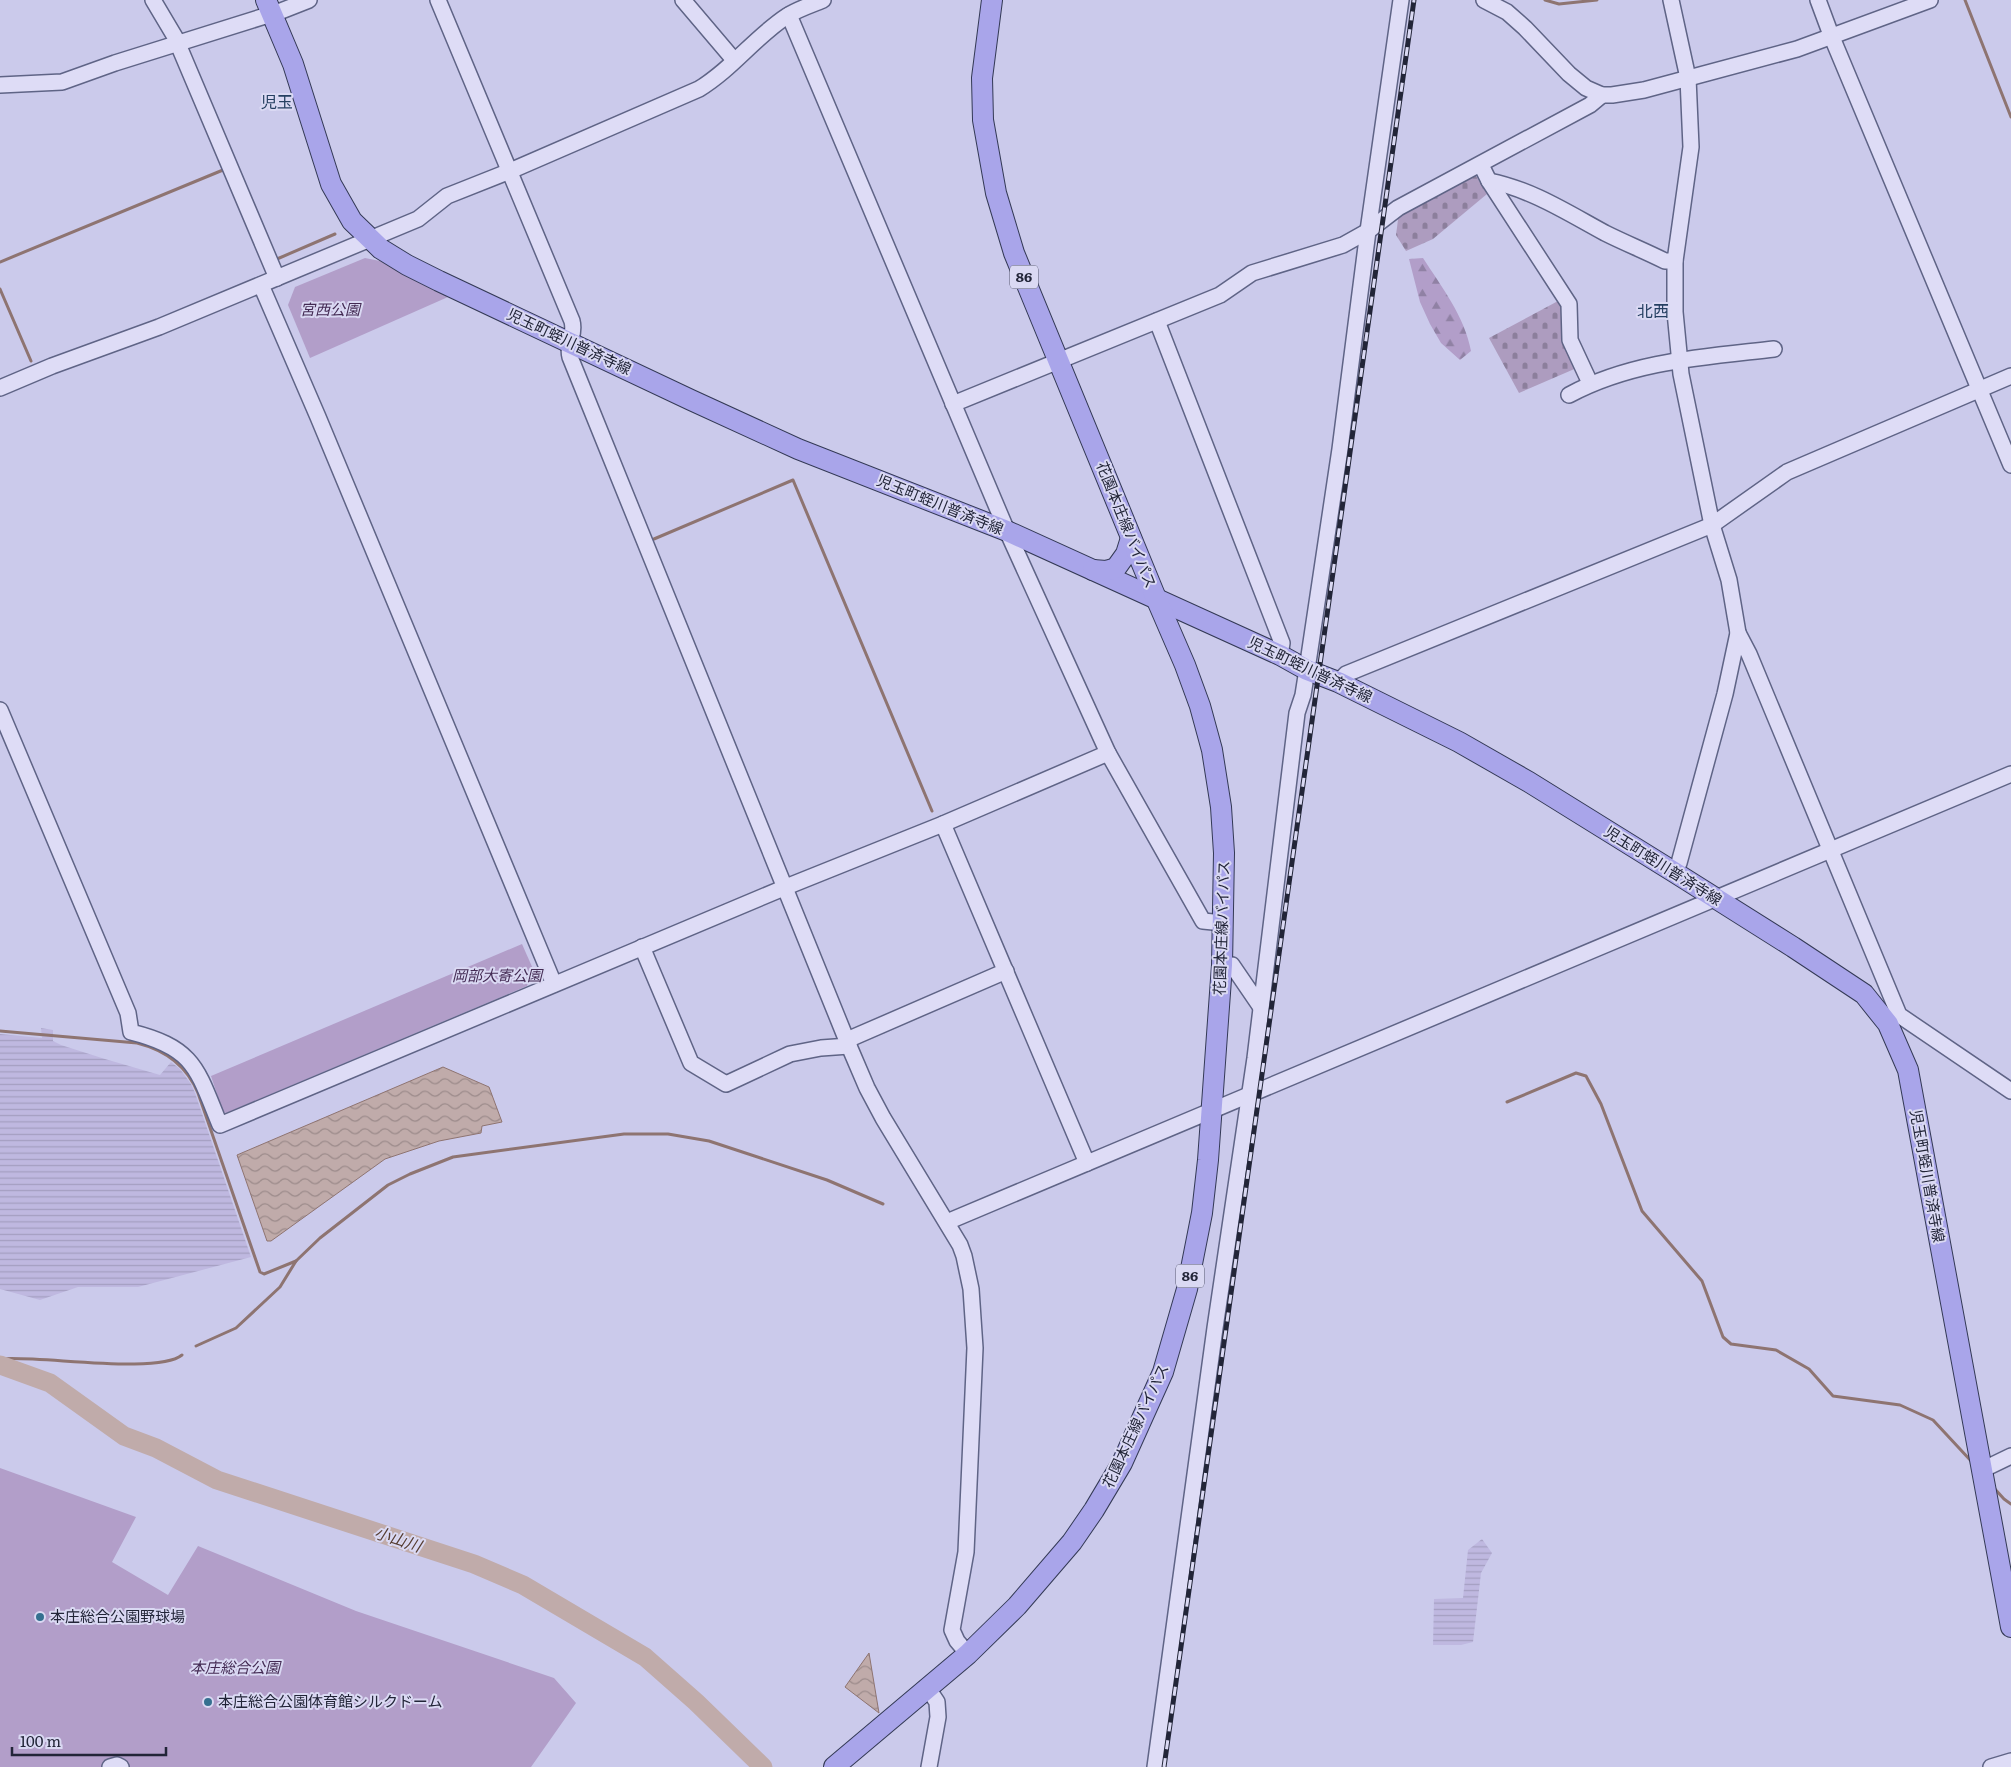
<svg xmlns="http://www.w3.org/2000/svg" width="2011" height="1767" viewBox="0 0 2011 1767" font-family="Literata,'Noto Sans JP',serif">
  <defs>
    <pattern id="farmland-rules" width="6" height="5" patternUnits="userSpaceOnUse" patternTransform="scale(1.25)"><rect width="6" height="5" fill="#bfb8e0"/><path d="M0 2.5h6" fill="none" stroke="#a49ec1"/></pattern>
    <pattern id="forest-firs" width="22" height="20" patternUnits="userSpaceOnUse" patternTransform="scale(1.25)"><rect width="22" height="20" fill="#b29ec9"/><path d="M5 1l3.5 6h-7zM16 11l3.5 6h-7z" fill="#9081a4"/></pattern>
    <pattern id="cemetery-stones" width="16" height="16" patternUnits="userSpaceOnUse" patternTransform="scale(1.25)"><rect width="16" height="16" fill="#ad9cbf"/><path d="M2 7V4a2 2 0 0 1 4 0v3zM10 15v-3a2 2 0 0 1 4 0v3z" fill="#8c7f9c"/></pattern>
    <pattern id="water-waves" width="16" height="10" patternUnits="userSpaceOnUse" patternTransform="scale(1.25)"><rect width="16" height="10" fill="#c0abaa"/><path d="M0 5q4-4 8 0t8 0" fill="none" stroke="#9c8b8b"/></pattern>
  </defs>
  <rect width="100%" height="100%" fill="#cbcaeb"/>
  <!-- farmland -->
  <g fill="url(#farmland-rules)">
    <path d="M41,1028L53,1030V1041L61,1045L105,1059L160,1075L171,1062L180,1069L191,1084L195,1093L251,1257L138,1287H78L40,1300L0,1289V1034L42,1038Z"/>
    <path d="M1482,1539L1492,1553L1481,1573L1473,1642L1461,1645H1433L1434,1599L1463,1598L1468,1550Z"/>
  </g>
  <!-- forest -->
  <path fill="url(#forest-firs)" d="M1423,258C1441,286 1465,317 1471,351L1460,360L1441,343L1430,324L1420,302L1409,259Z"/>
  <!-- cemetery -->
  <g fill="url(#cemetery-stones)">
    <path d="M1473,171L1487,194L1433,239L1406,251L1396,235L1399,212Z"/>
    <path d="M1558,301L1563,311L1579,367L1519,393L1489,338Z"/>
  </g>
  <!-- park -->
  <g fill="#b29ec9">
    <path d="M365,258L380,261L448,297L310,358L288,305L295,287Z"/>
    <path d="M522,944L533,969L527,986L226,1113L223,1112L211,1076Z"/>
    <path d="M0,1468L136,1517L112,1562L168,1595L198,1546L356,1611L554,1678L576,1703L531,1767H0Z"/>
  </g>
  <!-- water -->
  <g fill="url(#water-waves)" stroke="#8e7471">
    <path d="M443,1067L489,1087L502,1122L482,1126L481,1133L439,1141L385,1159L271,1241H267L237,1155Z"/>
    <path d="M869,1653L879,1713L845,1687Z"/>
  </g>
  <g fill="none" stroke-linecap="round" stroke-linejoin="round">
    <!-- stream -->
    <g stroke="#8e7471" stroke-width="3">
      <path d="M1545,0L1559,4L1597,0"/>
      <path d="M1965,0L2011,117"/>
      <path d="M277,259L335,234"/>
      <path d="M0,262L223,170L225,173"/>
      <path d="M0,289L31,361"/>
      <path d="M654,539L793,480L932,811"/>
      <path d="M0,1031L137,1043C165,1050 187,1066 198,1093L260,1272L264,1274L296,1261"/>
      <path d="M1507,1102L1576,1073L1586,1076L1601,1104L1642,1211L1702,1281L1723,1337L1731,1344L1776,1350L1809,1369L1833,1396L1900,1405L1933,1420L1972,1462"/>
      <path d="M196,1346L236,1328L280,1287L296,1261L320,1238L388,1185L410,1174L453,1157L624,1134H668L709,1141L827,1180L883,1204"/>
      <path d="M0,1359C38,1355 157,1375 182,1355"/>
      <path d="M1994,1488L2004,1499L2011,1504"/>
    </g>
    <!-- river -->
    <path stroke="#c0abaa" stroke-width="19" d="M0,1365L50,1383L124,1436L156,1448L217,1480L474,1564L523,1585L645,1657L696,1702L763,1767"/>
    <!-- minor casing -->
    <g stroke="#5f6486" stroke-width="18">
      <g id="minor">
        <path d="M153,0L175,37L277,278"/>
        <path d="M438,0L572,321C576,336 566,342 570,357L849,1046L867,1088L883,1118L960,1245L964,1256L971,1289L975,1348L966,1552L952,1630L957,1641L968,1654"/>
        <path d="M683,0L734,60"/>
        <path d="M1484,0L1507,12L1525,28L1569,74L1586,88L1602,95H1612L1644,90L1797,49L1930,0"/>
        <path d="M1671,0L1688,78L1691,147L1675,261V312L1681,374L1712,525L1729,580L1738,633L1725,694L1679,863L1674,872"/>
        <path d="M1818,0L1831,35L2011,465"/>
        <path d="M789,15L1007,531L1108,753L1203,921L1223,923"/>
        <path d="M0,85L62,82L115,63L281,11L309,0"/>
        <path d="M1481,165L1489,181L1569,304L1570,340L1590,383"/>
        <path d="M1489,181C1531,189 1568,213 1605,233C1625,243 1645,251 1665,261H1675"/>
        <path d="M261,285L318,417L554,984"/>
        <path d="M1157,321L1282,643L1280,655"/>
        <path d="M0,388L52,366L159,327L418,219L447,196L510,171L699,89C732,69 755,37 787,16C798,9 811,5 823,0"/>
        <path d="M1569,395C1632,361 1704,357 1774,349"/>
        <path d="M953,404L1220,295L1252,273L1343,245L1368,231L1398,208L1590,105L1602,95"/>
        <path d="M1738,633L1749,654L1899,1015L2011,1091"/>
        <path d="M1338,682L1346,674L1712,525L1787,472L2011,376"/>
        <path d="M0,710L128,1013L131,1032C195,1048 197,1069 220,1125L786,887L943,824L1108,753"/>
        <path d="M943,824L1087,1163"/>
        <path d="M642,947L691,1063L726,1084L790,1054L821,1048L849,1046"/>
        <path d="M1222,965H1232L1260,1006"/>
        <path d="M847,1040L1006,971"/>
        <path d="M947,1222L2011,774"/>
        <path d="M1982,1470L2011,1456"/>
        <path d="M927,1687L937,1702L938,1717L929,1767"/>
        <path d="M110,1767L117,1765L121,1767"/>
        <path d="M1155,1767L1215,1328L1255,1058L1297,713L1303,695L1306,676L1340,449L1368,231L1401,0"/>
        <path d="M1991,1767L2011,1761"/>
      </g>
    </g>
    <!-- major casing -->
    <g stroke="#333955" stroke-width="22">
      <g id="major">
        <path d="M266,0L293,64L331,184L352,221L381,249L407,265L439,281L691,400L798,449L1007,531L1280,655L1307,670L1338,682L1459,742L1529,782L1674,872L1793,947L1864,994L1888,1024L1908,1070L2011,1627"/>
        <path d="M1093,570L1106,571L1116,568L1126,554L1131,538"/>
        <path d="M834,1767L968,1654L1017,1606L1072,1542L1094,1510L1122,1463L1163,1372L1187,1289L1202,1213L1208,1160L1222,965L1224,853L1221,807L1212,750L1200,706L1185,665L1156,598L1014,253L996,193L983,120L982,78L992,0"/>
      </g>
    </g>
    <!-- minor -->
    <use href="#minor" stroke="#dedcf6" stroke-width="15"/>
    <!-- major -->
    <use href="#major" stroke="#a9a5ea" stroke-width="20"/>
    <!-- rail casing -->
    <g stroke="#222538" stroke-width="5">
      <path id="rail" d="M1164,1767L1414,0"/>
    </g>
    <!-- rail -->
    <use href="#rail" stroke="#dad9f3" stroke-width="3" stroke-dasharray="9" stroke-linecap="butt"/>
  </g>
  <!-- markers -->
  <g fill="#357090" stroke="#dad9f3" stroke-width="2">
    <circle cx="40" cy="1617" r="5"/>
    <circle cx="208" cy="1702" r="5"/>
  </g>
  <g text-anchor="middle" stroke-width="4" stroke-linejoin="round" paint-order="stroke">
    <!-- shield labels -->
    <g fill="#dad9f3" stroke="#595b70" stroke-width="1">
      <rect x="1010" y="265.5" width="28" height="23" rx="4"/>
      <rect x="1176" y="1264.5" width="28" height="23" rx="4"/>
    </g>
    <g font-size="14" font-weight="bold" fill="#222538">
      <text x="1024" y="282">86</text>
      <text x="1190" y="1281">86</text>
    </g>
    <!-- park labels -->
    <g font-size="15" font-style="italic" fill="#432a53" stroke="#dad9f3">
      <text x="330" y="315">宮西公園</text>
      <text x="497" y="981">岡部大寄公園</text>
      <text x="235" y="1673">本庄総合公園</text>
    </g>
    <!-- street labels -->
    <g font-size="15" fill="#222538" stroke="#dad9f3">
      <text transform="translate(569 342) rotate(25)" y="5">児玉町蛭川普済寺線</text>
      <text transform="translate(940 505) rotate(22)" y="5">児玉町蛭川普済寺線</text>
      <text transform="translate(1126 525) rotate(68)" y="5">花園本庄線バイパス</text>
      <text transform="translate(1310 670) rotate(25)" y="5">児玉町蛭川普済寺線</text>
      <text transform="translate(1663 866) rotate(32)" y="5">児玉町蛭川普済寺線</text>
      <text transform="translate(1222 928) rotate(-88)" y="5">花園本庄線バイパス</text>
      <text transform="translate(1927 1176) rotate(80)" y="5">児玉町蛭川普済寺線</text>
      <text transform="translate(1136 1426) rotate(-65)" y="5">花園本庄線バイパス</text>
    </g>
    <!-- poi labels -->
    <g font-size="15" fill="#222538" stroke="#dad9f3" text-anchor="start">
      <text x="50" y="1622">本庄総合公園野球場</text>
      <text x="218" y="1707">本庄総合公園体育館シルクドーム</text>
    </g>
    <!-- neighbourhood labels -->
    <g font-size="16" fill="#253f61" stroke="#dad9f3">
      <text x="277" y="108">児玉</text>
      <text x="1653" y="317">北西</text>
    </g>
    <!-- water labels -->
    <g font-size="16" font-style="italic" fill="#563d32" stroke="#dad9f3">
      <text transform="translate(398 1539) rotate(18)" y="6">小山川</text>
    </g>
  </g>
  <!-- scale -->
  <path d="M12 1747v8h154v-8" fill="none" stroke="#222538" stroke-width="2.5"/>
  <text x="20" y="1747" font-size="15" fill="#222538" stroke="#dad9f3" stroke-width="4" paint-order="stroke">100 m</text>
</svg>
